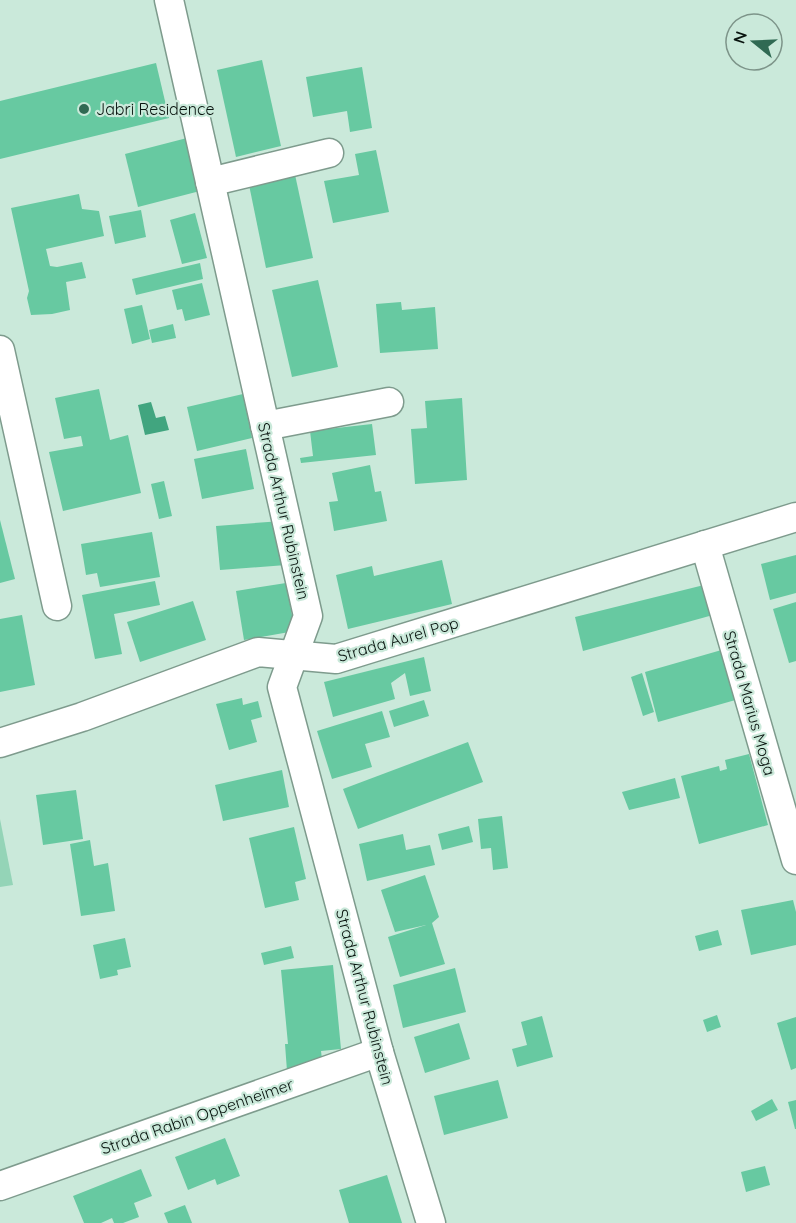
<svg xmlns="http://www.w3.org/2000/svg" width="796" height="1223" viewBox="0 0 796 1223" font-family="Quicksand,sans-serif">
  <rect width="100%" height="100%" fill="#cae9da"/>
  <!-- green -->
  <path fill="#94d4b7" d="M0,819L13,885L0,887Z"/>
  <!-- water -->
  <path fill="#41a57f" d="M151,402L156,418L165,416L169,430L145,435L138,405Z"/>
  <!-- building -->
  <g fill="#67c9a1">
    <path d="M262,60L281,146L236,157L217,70Z"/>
    <path d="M156,63L169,118L0,159V101Z"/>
    <path d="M362,67L372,128L350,132L347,111L313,117L306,77Z"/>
    <path d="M187,138L200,191L138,207L125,154Z"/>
    <path d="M376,150L389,212L333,223L324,181L359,175L355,154Z"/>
    <path d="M294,170L313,258L266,268L248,180Z"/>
    <path d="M79,194L82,209L99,211L104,236L46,249L50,266L57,267L82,262L86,278L66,282L70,310L52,314L31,315L27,298L29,291L11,208Z"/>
    <path d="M141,210L146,237L115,244L109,216Z"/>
    <path d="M195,213L207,258L182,264L170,220Z"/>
    <path d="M200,263L203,279L136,295L132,279Z"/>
    <path d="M318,280L338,367L292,377L272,290Z"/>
    <path d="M202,283L210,315L185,321L182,309L177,310L172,290Z"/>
    <path d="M401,302L402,310L435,307L438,349L380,353L376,304Z"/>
    <path d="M142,305L150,339L132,344L124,309Z"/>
    <path d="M173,324L176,338L152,343L149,330Z"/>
    <path d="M99,389L110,440L128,435L141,493L63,511L49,452L83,446L81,436L64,439L55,398Z"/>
    <path d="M243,394L252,438L197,451L187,407Z"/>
    <path d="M462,398L467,480L415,484L411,429L427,428L425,401Z"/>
    <path d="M372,424L376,455L301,463L300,458L313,456L310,431Z"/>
    <path d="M246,449L254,489L202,499L194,459Z"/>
    <path d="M370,465L375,492L381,491L387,521L334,531L329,502L338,501L332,473Z"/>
    <path d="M164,481L172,516L159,519L151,484Z"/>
    <path d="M0,520L15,579L0,583Z"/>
    <path d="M282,521L286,565L220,570L216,526Z"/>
    <path d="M152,532L160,577L100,587L97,573L86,575L81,544Z"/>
    <path d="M796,555V593L770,600L761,564Z"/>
    <path d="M442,560L452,604L348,629L336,575L372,566L374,576Z"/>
    <path d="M155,581L160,605L114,614L122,654L95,659L82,595Z"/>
    <path d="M286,583L295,631L244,640L236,591Z"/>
    <path d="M704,585L713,615L583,651L575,617Z"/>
    <path d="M193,601L206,640L140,662L127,622Z"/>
    <path d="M796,602V661L789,663L773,609Z"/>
    <path d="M22,615L35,685L0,692V619Z"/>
    <path d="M732,647L746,697L658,722L645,672Z"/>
    <path d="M424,657L431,691L410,696L405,673L391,683L395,699L333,717L324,682Z"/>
    <path d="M642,673L654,712L643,716L631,677Z"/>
    <path d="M242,698L243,705L258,701L262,717L251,720L257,742L229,750L216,704Z"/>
    <path d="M424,700L429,716L394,727L389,711Z"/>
    <path d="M382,711L390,737L365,744L372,767L332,779L317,731Z"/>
    <path d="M468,742L483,782L358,829L343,789Z"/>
    <path d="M749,754L768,825L699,844L681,776L719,766L720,771L727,769L725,760Z"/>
    <path d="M282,770L289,807L223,821L215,785Z"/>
    <path d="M675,778L680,798L629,810L622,792Z"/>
    <path d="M76,790L83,839L43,845L36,795Z"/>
    <path d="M502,816L508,868L493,870L491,848L481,849L478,819Z"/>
    <path d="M469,826L473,842L442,850L438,834Z"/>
    <path d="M294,827L306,879L295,882L299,900L265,908L249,838Z"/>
    <path d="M403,834L406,850L430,845L435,865L367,881L359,844Z"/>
    <path d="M90,840L94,866L108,863L115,911L81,916L70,844Z"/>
    <path d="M425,875L439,917L432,923L445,964L400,977L388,937L426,925L395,932L381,890Z"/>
    <path d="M793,900L796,912V945L751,955L741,910Z"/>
    <path d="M718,930L722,945L699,951L695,936Z"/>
    <path d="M125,938L131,967L117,970L118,975L100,979L93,945Z"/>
    <path d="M291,946L294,958L264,965L261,953Z"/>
    <path d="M333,965L341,1049L321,1051L323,1067L287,1071L285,1044H288L281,970Z"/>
    <path d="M455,968L466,1012L403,1028L393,985Z"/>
    <path d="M717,1015L721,1027L707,1032L703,1020Z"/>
    <path d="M542,1016L553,1057L517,1067L512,1049L527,1045L521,1022Z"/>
    <path d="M796,1017V1068L791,1070L777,1023Z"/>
    <path d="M459,1023L470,1059L425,1073L414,1037Z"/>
    <path d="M498,1080L508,1118L444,1135L434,1096Z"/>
    <path d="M772,1099L778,1110L756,1121L751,1111Z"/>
    <path d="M796,1100V1129H795L788,1102Z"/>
    <path d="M225,1138L240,1176L217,1185L215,1179L188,1190L175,1157Z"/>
    <path d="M765,1166L770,1185L746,1192L741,1172Z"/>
    <path d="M141,1169L152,1196L134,1203L139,1217L123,1223H114L112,1218L101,1223H84L73,1196Z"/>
    <path d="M387,1175L402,1223H349L339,1190Z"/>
    <path d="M185,1205L192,1223H168L164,1213Z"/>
  </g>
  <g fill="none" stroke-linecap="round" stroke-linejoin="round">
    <!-- minor casing -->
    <g stroke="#7e9b8d" stroke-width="31">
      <g id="minor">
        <path d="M169,0L308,616L282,687L379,1052L431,1223"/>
        <path d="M210,182L329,153"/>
        <path d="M0,350L57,606"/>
        <path d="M265,426L389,402"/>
        <path d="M705,545L796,860"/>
        <path d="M0,743L82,717L258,652L336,659L796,517"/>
        <path d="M0,1186L379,1052"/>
      </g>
    </g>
    <!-- minor -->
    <use href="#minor" stroke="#fff" stroke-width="28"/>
  </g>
  <!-- markers -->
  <circle fill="#306a53" stroke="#cae9da" stroke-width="2" cx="84" cy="109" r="6"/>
  <g text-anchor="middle" stroke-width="4.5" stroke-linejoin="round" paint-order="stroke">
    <!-- poi labels -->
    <g font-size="16" fill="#09140f" stroke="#cae9da" text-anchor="start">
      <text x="96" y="115">Jabri Residence</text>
    </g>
    <!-- street labels -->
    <g font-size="16" fill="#09140f" stroke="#cae9da">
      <text transform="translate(284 511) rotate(77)" y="6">Strada Arthur Rubinstein</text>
      <text transform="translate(398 639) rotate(-16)" y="6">Strada Aurel Pop</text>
      <text transform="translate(750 703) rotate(74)" y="6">Strada Marius Moga</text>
      <text transform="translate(365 997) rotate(75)" y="6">Strada Arthur Rubinstein</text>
      <text transform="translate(197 1116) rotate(-19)" y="6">Strada Rabin Oppenheimer</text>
    </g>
  </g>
  <!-- north arrow -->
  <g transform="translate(754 42) rotate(288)"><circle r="28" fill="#cae9da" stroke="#7d9489" stroke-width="1.5"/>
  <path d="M0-4.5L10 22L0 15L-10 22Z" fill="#306a53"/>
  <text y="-9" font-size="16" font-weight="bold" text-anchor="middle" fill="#09140f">N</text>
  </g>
</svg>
